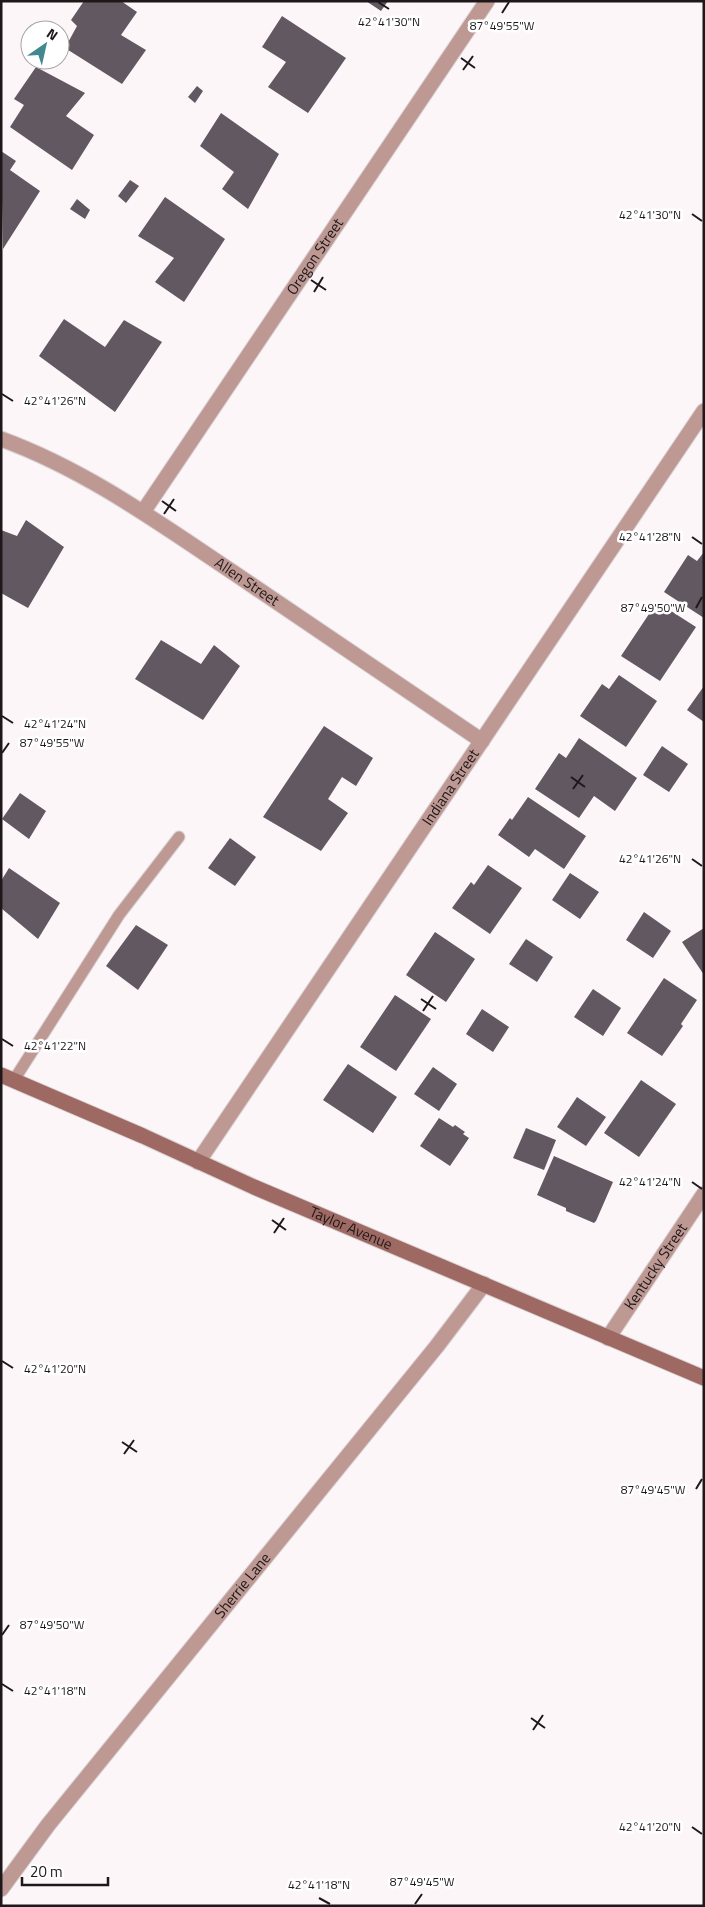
<svg xmlns="http://www.w3.org/2000/svg" width="705" height="1907" viewBox="0 0 705 1907" font-family="'Titillium Web',sans-serif">
  <rect width="100%" height="100%" fill="#fdf6f8"/>
  <!-- building -->
  <g fill="#625862">
    <path d="M84,1H121L137,12L121,35L146,50L122,84L65,48L77,26L71,20Z"/>
    <path d="M366,1H388L381,11Z"/>
    <path d="M282,16L346,58L308,113L268,87L286,62L262,47Z"/>
    <path d="M36,67L85,93L66,116L94,135L72,170L10,127L24,105L14,99Z"/>
    <path d="M197,86L203,91L195,103L188,97Z"/>
    <path d="M221,113L279,154L248,209L222,189L234,172L200,146Z"/>
    <path d="M1,151L16,161L10,170L40,191L3,249Z"/>
    <path d="M130,180L139,186L126,203L118,196Z"/>
    <path d="M165,197L225,239L184,302L155,282L174,258L138,236Z"/>
    <path d="M77,199L90,210L85,219L70,209Z"/>
    <path d="M64,319L105,347L124,320L162,342L115,412L39,356Z"/>
    <path d="M26,520L64,547L28,608L1,593V530L17,536Z"/>
    <path d="M704,552V618L664,592L688,555L697,561Z"/>
    <path d="M657,602L696,627L660,681L621,656Z"/>
    <path d="M161,640L201,664L214,645L240,666L203,720L135,679Z"/>
    <path d="M619,675L657,701L626,747L580,716L602,684L609,689Z"/>
    <path d="M704,686V722L687,710Z"/>
    <path d="M324,726L373,758L356,786L342,777L328,799L348,813L321,851L263,817Z"/>
    <path d="M579,738L637,778L615,811L594,796L579,818L535,789L559,753L566,758Z"/>
    <path d="M662,746L688,764L669,792L643,775Z"/>
    <path d="M20,793L46,811L29,839L2,819Z"/>
    <path d="M528,797L586,836L564,869L535,849L529,857L498,835L510,818L512,820Z"/>
    <path d="M230,838L256,857L235,886L208,868Z"/>
    <path d="M488,865L522,888L490,934L452,908L471,882L474,885Z"/>
    <path d="M9,868L60,903L38,939L1,908V881Z"/>
    <path d="M570,873L599,892L580,919L552,900Z"/>
    <path d="M644,912L671,931L653,958L626,940Z"/>
    <path d="M136,925L168,945L138,990L106,966Z"/>
    <path d="M704,928V975L682,942Z"/>
    <path d="M435,932L475,959L446,1002L406,975Z"/>
    <path d="M526,939L553,957L537,982L509,964Z"/>
    <path d="M664,978L697,1000L681,1024L683,1026L662,1056L627,1033Z"/>
    <path d="M593,989L621,1008L603,1036L574,1017Z"/>
    <path d="M395,995L431,1019L396,1071L360,1047Z"/>
    <path d="M482,1009L509,1027L493,1052L466,1034Z"/>
    <path d="M348,1064L397,1097L373,1133L323,1100Z"/>
    <path d="M433,1067L457,1084L439,1111L414,1094Z"/>
    <path d="M641,1080L676,1104L639,1157L604,1133Z"/>
    <path d="M577,1097L606,1117L586,1146L557,1127Z"/>
    <path d="M439,1118L453,1127L455,1125L465,1132L463,1134L469,1138L450,1166L420,1146Z"/>
    <path d="M526,1128L556,1140L544,1170L513,1158Z"/>
    <path d="M554,1156L613,1182L596,1221L594,1223L566,1211V1208L537,1195Z"/>
  </g>
  <g fill="none" stroke-linecap="round" stroke-linejoin="round">
    <!-- lane casing -->
    <g stroke="#d9d2d4" stroke-width="13">
      <path id="lane" d="M14,1080L119,915L179,837"/>
    </g>
    <!-- street casing -->
    <g stroke="#d9d2d4" stroke-width="17">
      <g id="street">
        <path id="s1" d="M1,439C86,470 159,523 234,573C317,629 399,685 482,741"/>
        <path id="s2" d="M143,512L487,1"/>
        <path id="s3" d="M198,1162L704,411"/>
        <path id="s4" d="M608,1338L704,1194"/>
        <path id="s5" d="M1,1889L48,1825L437,1346L484,1284"/>
      </g>
    </g>
    <!-- secondary casing -->
    <g stroke="#d9d2d4" stroke-width="17">
      <g id="secondary">
        <path id="s6" d="M1,1075L143,1136L254,1187L704,1378"/>
      </g>
    </g>
    <!-- lane -->
    <use href="#lane" stroke="#be9892" stroke-width="11"/>
    <!-- street -->
    <use href="#street" stroke="#be9892" stroke-width="15"/>
    <!-- secondary -->
    <use href="#secondary" stroke="#9e6962" stroke-width="15"/>
  </g>
  <!-- ticks -->
  <path fill="none" stroke="#1e181a" stroke-width="2" d="M378,2L389,9M502,13L509,2M461,58L475,68M463,70L473,56M692,214L702,221M311,280L326,290M314,292L323,277M2,394L13,401M162,501L176,511M164,514L174,499M692,537L702,544M696,608L702,597M2,716L13,723M2,753L9,743M571,777L585,787M573,789L583,775M692,859L702,866M421,999L436,1009M423,1011L433,996M2,1039L13,1046M692,1182L702,1189M272,1220L286,1230M274,1233L284,1218M2,1361L13,1368M122,1442L137,1452M124,1454L134,1440M696,1489L702,1479M2,1635L9,1625M2,1684L13,1691M531,1718L545,1728M533,1730L543,1715M692,1827L702,1834M319,1898L330,1904M415,1904L422,1894"/>
  <g text-anchor="middle" stroke-width="5" stroke-linejoin="round" paint-order="stroke">
    <!-- street labels -->
    <g font-size="15" fill="#1e181a" stroke="#fff">
      <text dy="5" stroke="none"><textPath href="#s2" startOffset="308">Oregon Street</textPath></text>
      <text dy="5" stroke="none"><textPath href="#s1" startOffset="285">Allen Street</textPath></text>
      <text dy="5" stroke="none"><textPath href="#s3" startOffset="452">Indiana Street</textPath></text>
      <text dy="5" stroke="none"><textPath href="#s6" startOffset="382">Taylor Avenue</textPath></text>
      <text dy="5" stroke="none"><textPath href="#s4" startOffset="86">Kentucky Street</textPath></text>
      <text dy="5" stroke="none"><textPath href="#s5" startOffset="388">Sherrie Lane</textPath></text>
    </g>
  </g>
  <g font-size="12" text-anchor="middle" fill="#1e181a" stroke="#fff" stroke-width="5" stroke-linejoin="round" paint-order="stroke">
    <text x="389" y="26">42°41'30"N</text>
    <text x="502" y="30">87°49'55"W</text>
    <text x="650" y="219">42°41'30"N</text>
    <text x="55" y="405">42°41'26"N</text>
    <text x="650" y="541">42°41'28"N</text>
    <text x="653" y="612">87°49'50"W</text>
    <text x="55" y="728">42°41'24"N</text>
    <text x="52" y="747">87°49'55"W</text>
    <text x="650" y="863">42°41'26"N</text>
    <text x="55" y="1050">42°41'22"N</text>
    <text x="650" y="1186">42°41'24"N</text>
    <text x="55" y="1373">42°41'20"N</text>
    <text x="653" y="1494">87°49'45"W</text>
    <text x="52" y="1629">87°49'50"W</text>
    <text x="55" y="1695">42°41'18"N</text>
    <text x="650" y="1831">42°41'20"N</text>
    <text x="422" y="1886">87°49'45"W</text>
    <text x="319" y="1889">42°41'18"N</text>
  </g>
  <!-- border -->
  <rect width="705" height="1907" fill="none" stroke="#1e181a" stroke-width="5"/>
  <!-- north arrow -->
  <g transform="translate(45 45) rotate(34)"><circle r="24" fill="#ffffff" stroke="#a5a3a3"/>
  <path d="M0-4L9 19L0 12L-9 19Z" fill="#41898e"/>
  <text y="-8" font-size="14" font-weight="bold" text-anchor="middle" fill="#1e181a">N</text>
  </g>
  <!-- scale -->
  <path d="M22 1877v8h86v-8" fill="none" stroke="#1e181a" stroke-width="2.5"/>
  <text x="30" y="1877" font-size="15" fill="#1e181a" stroke="#ffffff" stroke-width="4" paint-order="stroke">20 m</text>
</svg>
